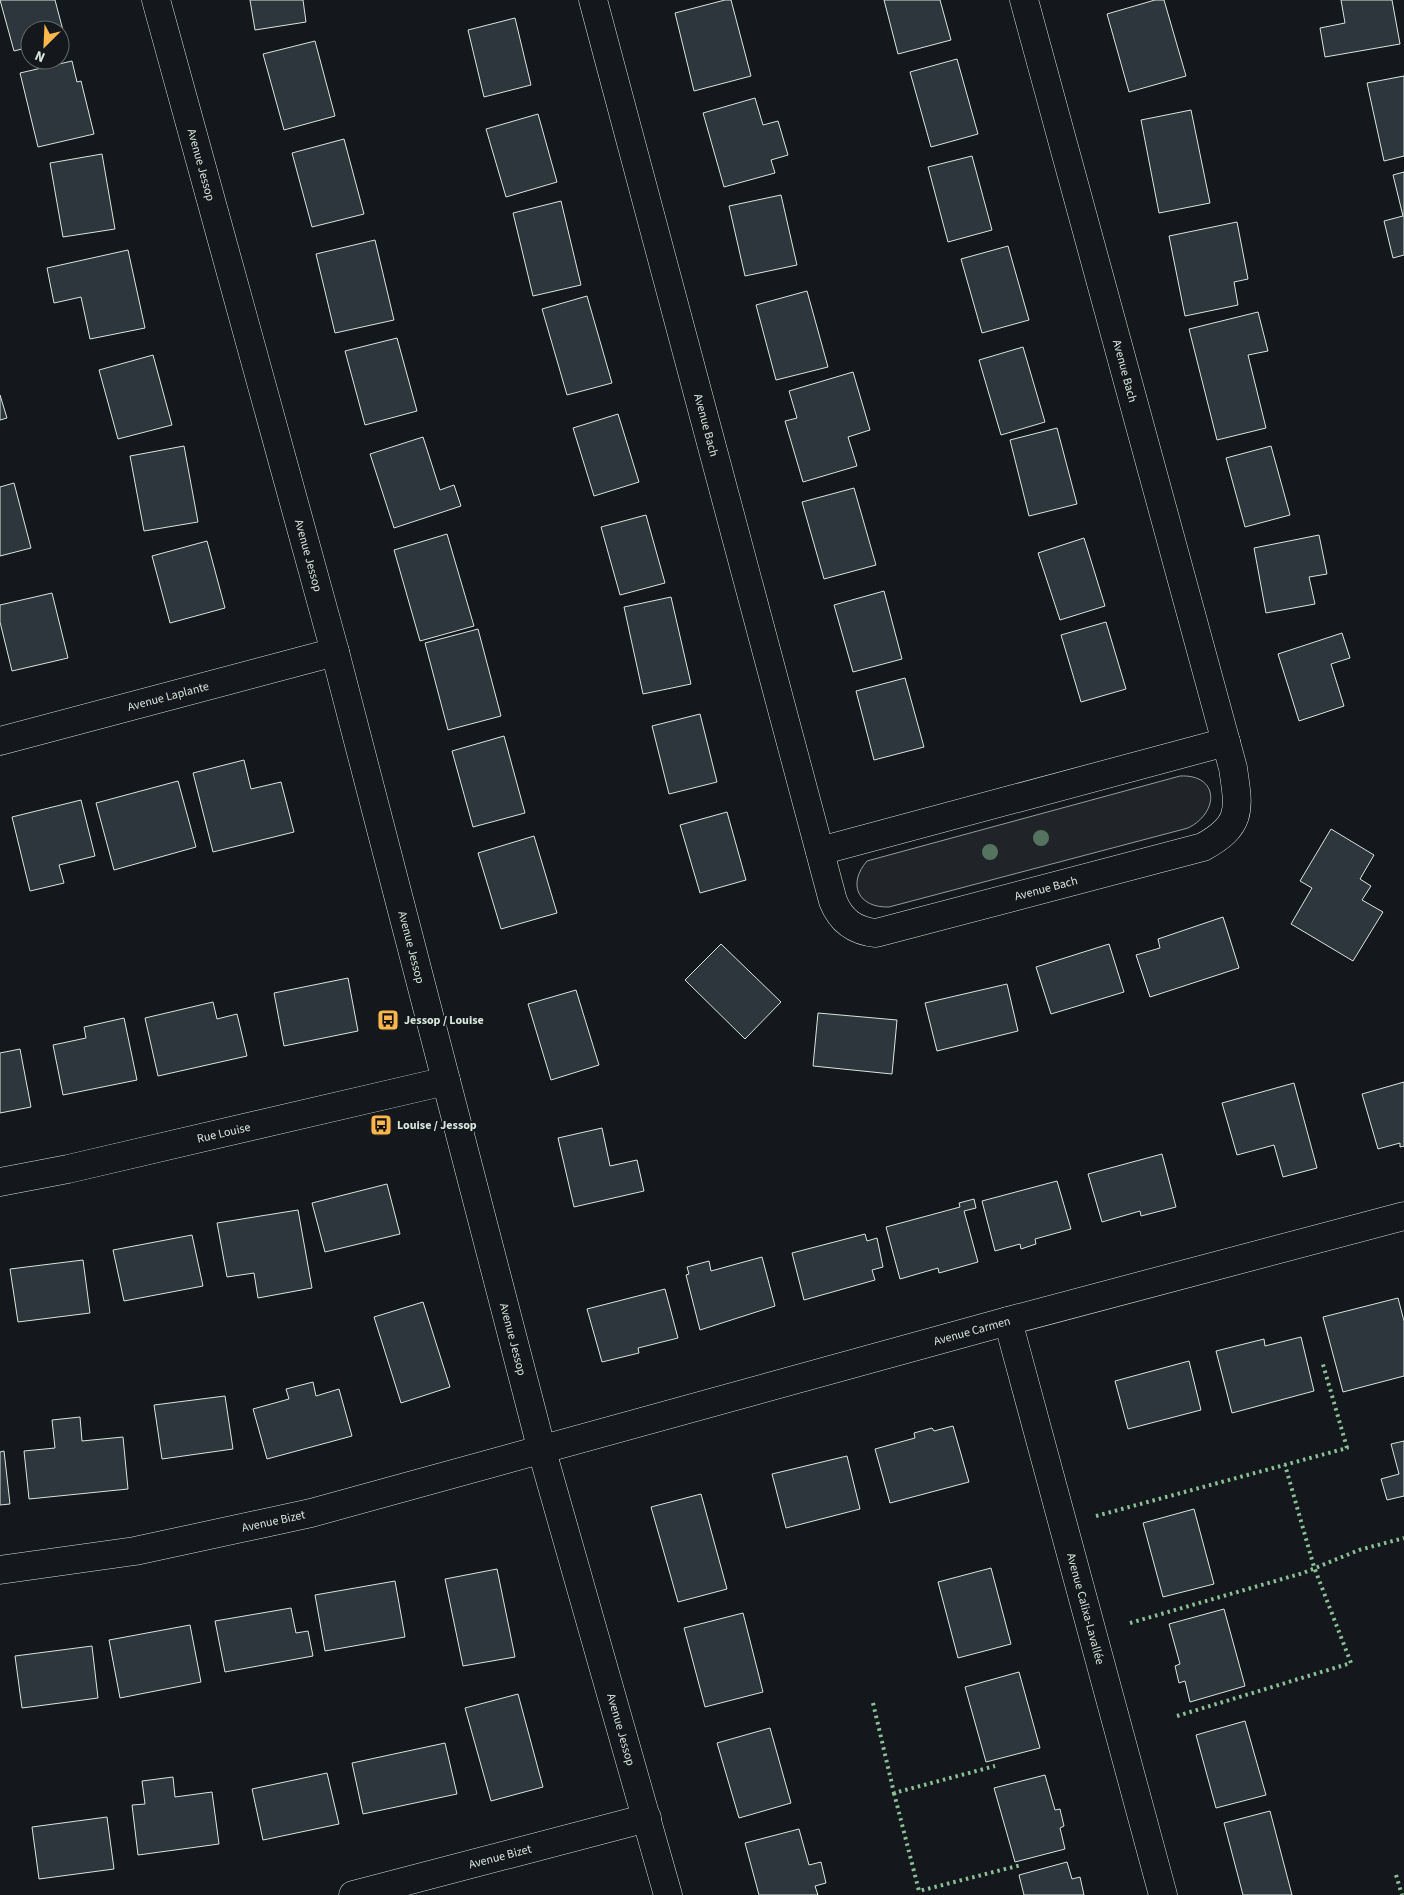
<svg xmlns="http://www.w3.org/2000/svg" width="1404" height="1895" viewBox="0 0 1404 1895" font-family="'Source Sans 3',sans-serif">
  <rect width="100%" height="100%" fill="#14181c"/>
  <!-- green -->
  <path fill="#202428" stroke="#939e99" d="M1180,776C1219,774 1220,812 1188,828L889,907C858,908 847,884 867,861Z"/>
  <!-- building -->
  <g fill="#2c363c" stroke="#d8e6dc">
    <path d="M0,0H55L65,38L60,39V30H30V47L14,51Z"/>
    <path d="M250,0H303L306,22L255,30Z"/>
    <path d="M725,0H731L751,76L694,91L675,13Z"/>
    <path d="M884,0H940L951,40L898,54Z"/>
    <path d="M1155,0H1164L1186,76L1129,92L1107,14Z"/>
    <path d="M1341,0H1392L1400,44L1325,57L1320,28L1345,23Z"/>
    <path d="M515,18L531,85L484,97L468,30Z"/>
    <path d="M315,41L335,116L284,130L263,54Z"/>
    <path d="M957,59L978,134L931,147L910,72Z"/>
    <path d="M72,61L77,82L81,81L94,134L38,147L20,73Z"/>
    <path d="M1404,76V156L1384,161L1367,83Z"/>
    <path d="M755,98L763,125L778,121L788,155L771,160L775,173L724,187L703,113Z"/>
    <path d="M1191,110L1210,203L1159,213L1141,120Z"/>
    <path d="M538,114L557,182L506,197L486,129Z"/>
    <path d="M344,139L364,214L312,227L292,153Z"/>
    <path d="M102,154L115,229L63,237L50,163Z"/>
    <path d="M972,156L992,230L948,242L928,167Z"/>
    <path d="M1404,172V255L1393,258L1384,221L1403,216L1393,175Z"/>
    <path d="M781,195L797,265L745,276L729,206Z"/>
    <path d="M561,201L581,285L533,296L513,213Z"/>
    <path d="M1237,222L1248,279L1234,282L1238,305L1185,316L1169,236Z"/>
    <path d="M375,240L394,320L335,333L316,254Z"/>
    <path d="M1008,246L1029,320L982,333L961,259Z"/>
    <path d="M128,250L145,328L90,339L81,297L54,303L47,268Z"/>
    <path d="M807,291L828,367L776,380L756,305Z"/>
    <path d="M587,296L612,383L567,395L542,309Z"/>
    <path d="M1258,312L1268,351L1248,355L1266,428L1217,440L1189,329Z"/>
    <path d="M397,338L417,411L365,425L345,351Z"/>
    <path d="M1023,347L1045,422L1001,435L979,360Z"/>
    <path d="M153,355L172,425L118,439L99,370Z"/>
    <path d="M853,372L870,430L848,437L857,466L803,482L785,421L797,418L789,391Z"/>
    <path d="M0,395L7,418L0,420Z"/>
    <path d="M618,414L639,482L594,496L573,428Z"/>
    <path d="M1057,428L1077,504L1029,516L1010,440Z"/>
    <path d="M423,437L440,490L454,485L461,506L394,528L370,454Z"/>
    <path d="M184,446L198,522L144,531L130,456Z"/>
    <path d="M1271,446L1290,515L1245,527L1226,458Z"/>
    <path d="M14,483L31,548L0,556V487Z"/>
    <path d="M854,488L876,565L824,579L802,502Z"/>
    <path d="M646,515L665,583L620,595L601,527Z"/>
    <path d="M447,534L474,626L420,641L394,550Z"/>
    <path d="M1319,535L1327,574L1309,577L1315,604L1266,613L1254,548Z"/>
    <path d="M1084,538L1105,606L1060,620L1038,553Z"/>
    <path d="M207,541L225,608L170,623L152,556Z"/>
    <path d="M884,591L902,659L853,672L834,605Z"/>
    <path d="M52,593L68,658L12,671L0,622V605Z"/>
    <path d="M671,597L691,684L643,694L624,607Z"/>
    <path d="M1106,622L1126,689L1081,702L1061,635Z"/>
    <path d="M478,629L501,716L448,730L425,643Z"/>
    <path d="M1342,633L1350,658L1331,664L1344,706L1299,721L1278,654Z"/>
    <path d="M905,678L924,747L874,760L856,691Z"/>
    <path d="M700,714L717,782L669,794L652,726Z"/>
    <path d="M504,736L525,813L473,827L452,751Z"/>
    <path d="M244,760L251,789L281,782L294,832L213,852L193,773Z"/>
    <path d="M178,781L196,847L114,870L96,803Z"/>
    <path d="M81,800L95,856L59,865L64,883L30,891L12,817Z"/>
    <path d="M727,812L746,880L700,893L680,825Z"/>
    <path d="M1331,829L1374,855L1360,879L1371,886L1362,900L1383,912L1353,961L1291,924L1312,888L1300,881Z"/>
    <path d="M534,836L557,913L501,929L478,853Z"/>
    <path d="M1223,917L1239,968L1150,997L1136,955L1160,948L1158,939Z"/>
    <path d="M721,944L781,1002L745,1039L685,980Z"/>
    <path d="M1109,944L1124,992L1051,1014L1036,967Z"/>
    <path d="M348,978L358,1031L284,1046L274,993Z"/>
    <path d="M1007,984L1018,1031L937,1051L925,1003Z"/>
    <path d="M576,990L599,1065L551,1080L528,1004Z"/>
    <path d="M213,1002L217,1019L237,1014L247,1056L158,1076L145,1018Z"/>
    <path d="M818,1013L897,1020L892,1074L813,1066Z"/>
    <path d="M124,1018L137,1080L63,1095L53,1045L86,1038L84,1027Z"/>
    <path d="M20,1049L31,1107L0,1113V1053Z"/>
    <path d="M1404,1082V1146L1400,1147V1143L1378,1149L1362,1094Z"/>
    <path d="M1294,1083L1317,1168L1283,1177L1274,1145L1237,1155L1222,1103Z"/>
    <path d="M602,1128L610,1166L637,1160L644,1191L574,1207L558,1138Z"/>
    <path d="M1162,1154L1176,1207L1141,1216L1140,1211L1102,1222L1088,1174Z"/>
    <path d="M1057,1181L1071,1229L1035,1239L1036,1244L1021,1249L1020,1244L995,1251L982,1201Z"/>
    <path d="M387,1184L400,1234L325,1252L312,1203Z"/>
    <path d="M974,1199L976,1208L964,1211L978,1262L939,1273L938,1268L900,1279L886,1227L960,1207L959,1203Z"/>
    <path d="M298,1210L312,1288L258,1298L254,1273L227,1277L217,1223Z"/>
    <path d="M865,1234L867,1241L877,1238L883,1267L872,1270L875,1280L804,1300L792,1253Z"/>
    <path d="M192,1235L203,1286L124,1301L113,1250Z"/>
    <path d="M762,1257L775,1306L700,1330L686,1275L689,1274L687,1267L709,1261L711,1271Z"/>
    <path d="M83,1260L90,1313L18,1322L10,1269Z"/>
    <path d="M665,1289L678,1338L638,1348L639,1353L602,1362L587,1309Z"/>
    <path d="M1398,1298L1404,1321V1376L1343,1392L1323,1317Z"/>
    <path d="M423,1302L450,1387L401,1403L374,1317Z"/>
    <path d="M1301,1337L1314,1391L1232,1413L1216,1351L1264,1339L1265,1346Z"/>
    <path d="M1189,1361L1201,1410L1128,1429L1115,1381Z"/>
    <path d="M313,1382L316,1396L339,1389L352,1436L267,1459L253,1409L289,1399L286,1389Z"/>
    <path d="M225,1396L233,1449L162,1459L154,1405Z"/>
    <path d="M80,1417L82,1441L123,1437L128,1489L29,1499L24,1451L55,1448L52,1420Z"/>
    <path d="M953,1426L969,1482L890,1503L875,1449L915,1438L914,1433L932,1428L934,1431Z"/>
    <path d="M1404,1441V1496L1387,1500L1381,1479L1399,1474L1391,1444Z"/>
    <path d="M4,1451L10,1504L0,1505V1452Z"/>
    <path d="M847,1456L860,1509L786,1528L772,1474Z"/>
    <path d="M701,1494L727,1589L678,1602L651,1507Z"/>
    <path d="M1194,1509L1214,1584L1163,1597L1143,1523Z"/>
    <path d="M991,1568L1011,1644L958,1658L938,1582Z"/>
    <path d="M497,1569L515,1657L463,1666L445,1579Z"/>
    <path d="M395,1581L405,1637L325,1651L315,1595Z"/>
    <path d="M291,1608L296,1633L308,1631L313,1656L225,1672L215,1621Z"/>
    <path d="M1224,1609L1245,1686L1190,1702L1185,1681L1179,1683L1175,1666L1180,1664L1169,1624Z"/>
    <path d="M743,1613L763,1692L705,1707L684,1628Z"/>
    <path d="M190,1625L201,1682L120,1698L109,1640Z"/>
    <path d="M92,1646L98,1698L22,1708L15,1656Z"/>
    <path d="M1019,1672L1040,1748L986,1762L965,1687Z"/>
    <path d="M518,1694L543,1787L491,1801L465,1708Z"/>
    <path d="M1245,1721L1266,1795L1216,1808L1196,1735Z"/>
    <path d="M770,1728L791,1803L739,1818L717,1743Z"/>
    <path d="M445,1743L457,1794L363,1814L352,1763Z"/>
    <path d="M327,1773L339,1824L263,1840L252,1789Z"/>
    <path d="M1045,1775L1055,1810L1060,1809L1064,1826L1060,1828L1065,1849L1015,1862L994,1788Z"/>
    <path d="M173,1777L175,1797L212,1792L219,1844L138,1855L132,1805L145,1804L142,1781Z"/>
    <path d="M1270,1811L1292,1895H1243L1224,1823Z"/>
    <path d="M107,1817L114,1869L39,1879L32,1827Z"/>
    <path d="M799,1829L809,1865L821,1862L826,1883L815,1886L818,1895H759L745,1843Z"/>
    <path d="M1067,1862L1072,1879L1080,1877L1084,1895H1024L1019,1875Z"/>
  </g>
  <g fill="none" stroke-linecap="round" stroke-linejoin="round">
    <!-- street casing -->
    <g stroke="#d8e6dc" stroke-width="29">
      <g id="street">
        <path id="s1" d="M156,0L335,652L542,1451L668,1895"/>
        <path id="s2" d="M593,0L833,901C841,921 855,931 876,933L1203,847C1243,825 1239,809 1233,768L1024,0"/>
        <path id="s3" d="M0,741L335,652"/>
        <path d="M820,851L1226,742"/>
        <path id="s4" d="M0,1182L68,1169L446,1081"/>
        <path id="s5" d="M1008,1321L1163,1895"/>
        <path id="s6" d="M0,1570L135,1551L311,1513L1008,1321L1404,1216"/>
        <path id="s7" d="M353,1895L647,1818"/>
      </g>
    </g>
    <!-- street -->
    <use href="#street" stroke="#14181c" stroke-width="28"/>
    <!-- hedge -->
    <g stroke="#8ac095" stroke-width="4" stroke-dasharray="2.5 4" stroke-linecap="butt">
      <path d="M1096,1516L1347,1448L1322,1361"/>
      <path d="M1130,1623L1303,1573L1359,1550L1404,1538"/>
      <path d="M873,1703L894,1793L995,1766"/>
      <path d="M1177,1716L1351,1663L1314,1567L1285,1465"/>
      <path d="M894,1793L919,1891L1021,1865"/>
      <path d="M1396,1875L1402,1895"/>
    </g>
  </g>
  <!-- trees -->
  <g fill="#55745f">
    <circle cx="1041" cy="838" r="8"/>
    <circle cx="990" cy="852" r="8"/>
  </g>
  <!-- icons -->
  <defs>
    <g id="bus-square" transform="scale(1.125)"><rect x="-9" y="-9" width="18" height="18" rx="4" fill="#ffb74d" stroke="#14181c"/><path d="M-5-6H5V4H4V6H2V4H-2V6H-4V4H-5ZM-3.5-4V0h7V-4ZM-3.5 1.2v1.5H-2V1.2ZM2 1.2v1.5H3.5V1.2Z" fill="#111"/></g>
  </defs>
  <g fill-rule="evenodd">
    <use href="#bus-square" x="388" y="1020"/>
    <use href="#bus-square" x="381" y="1125"/>
  </g>
  <g text-anchor="middle" stroke-width="4" stroke-linejoin="round" paint-order="stroke">
    <!-- street labels -->
    <g font-size="12" fill="#d8e6dc" stroke="#14181c">
      <text dy="4" stroke="none"><textPath href="#s1" startOffset="171">Avenue Jessop</textPath></text>
      <text transform="translate(1125 371) rotate(75)" y="4">Avenue Bach</text>
      <text dy="4" stroke="none"><textPath href="#s2" startOffset="440">Avenue Bach</textPath></text>
      <text dy="4" stroke="none"><textPath href="#s1" startOffset="576">Avenue Jessop</textPath></text>
      <text dy="4" stroke="none"><textPath href="#s3" startOffset="174">Avenue Laplante</textPath></text>
      <text dy="4" stroke="none"><textPath href="#s2" startOffset="1165">Avenue Bach</textPath></text>
      <text dy="4" stroke="none"><textPath href="#s1" startOffset="981">Avenue Jessop</textPath></text>
      <text dy="4" stroke="none"><textPath href="#s4" startOffset="229">Rue Louise</textPath></text>
      <text dy="4" stroke="none"><textPath href="#s6" startOffset="1002">Avenue Carmen</textPath></text>
      <text dy="4" stroke="none"><textPath href="#s1" startOffset="1386">Avenue Jessop</textPath></text>
      <text dy="4" stroke="none"><textPath href="#s6" startOffset="278">Avenue Bizet</textPath></text>
      <text dy="4" stroke="none"><textPath href="#s5" startOffset="298">Avenue Calixa-Lavallée</textPath></text>
      <text dy="4" stroke="none"><textPath href="#s1" startOffset="1791">Avenue Jessop</textPath></text>
      <text dy="4" stroke="none"><textPath href="#s7" startOffset="152">Avenue Bizet</textPath></text>
    </g>
    <!-- poi labels -->
    <g font-size="12" font-weight="bold" fill="#d8e6dc" stroke="#14181c" text-anchor="start">
      <text x="404" y="1024">Jessop / Louise</text>
      <text x="397" y="1129">Louise / Jessop</text>
    </g>
  </g>
  <!-- north arrow -->
  <g transform="translate(45 45) rotate(204)"><circle r="24" fill="#14181c" stroke="#626a69"/>
  <path d="M0-4L9 19L0 12L-9 19Z" fill="#ffb74d"/>
  <text y="-8" font-size="14" font-weight="bold" text-anchor="middle" fill="#d8e6dc">N</text>
  </g>
</svg>
